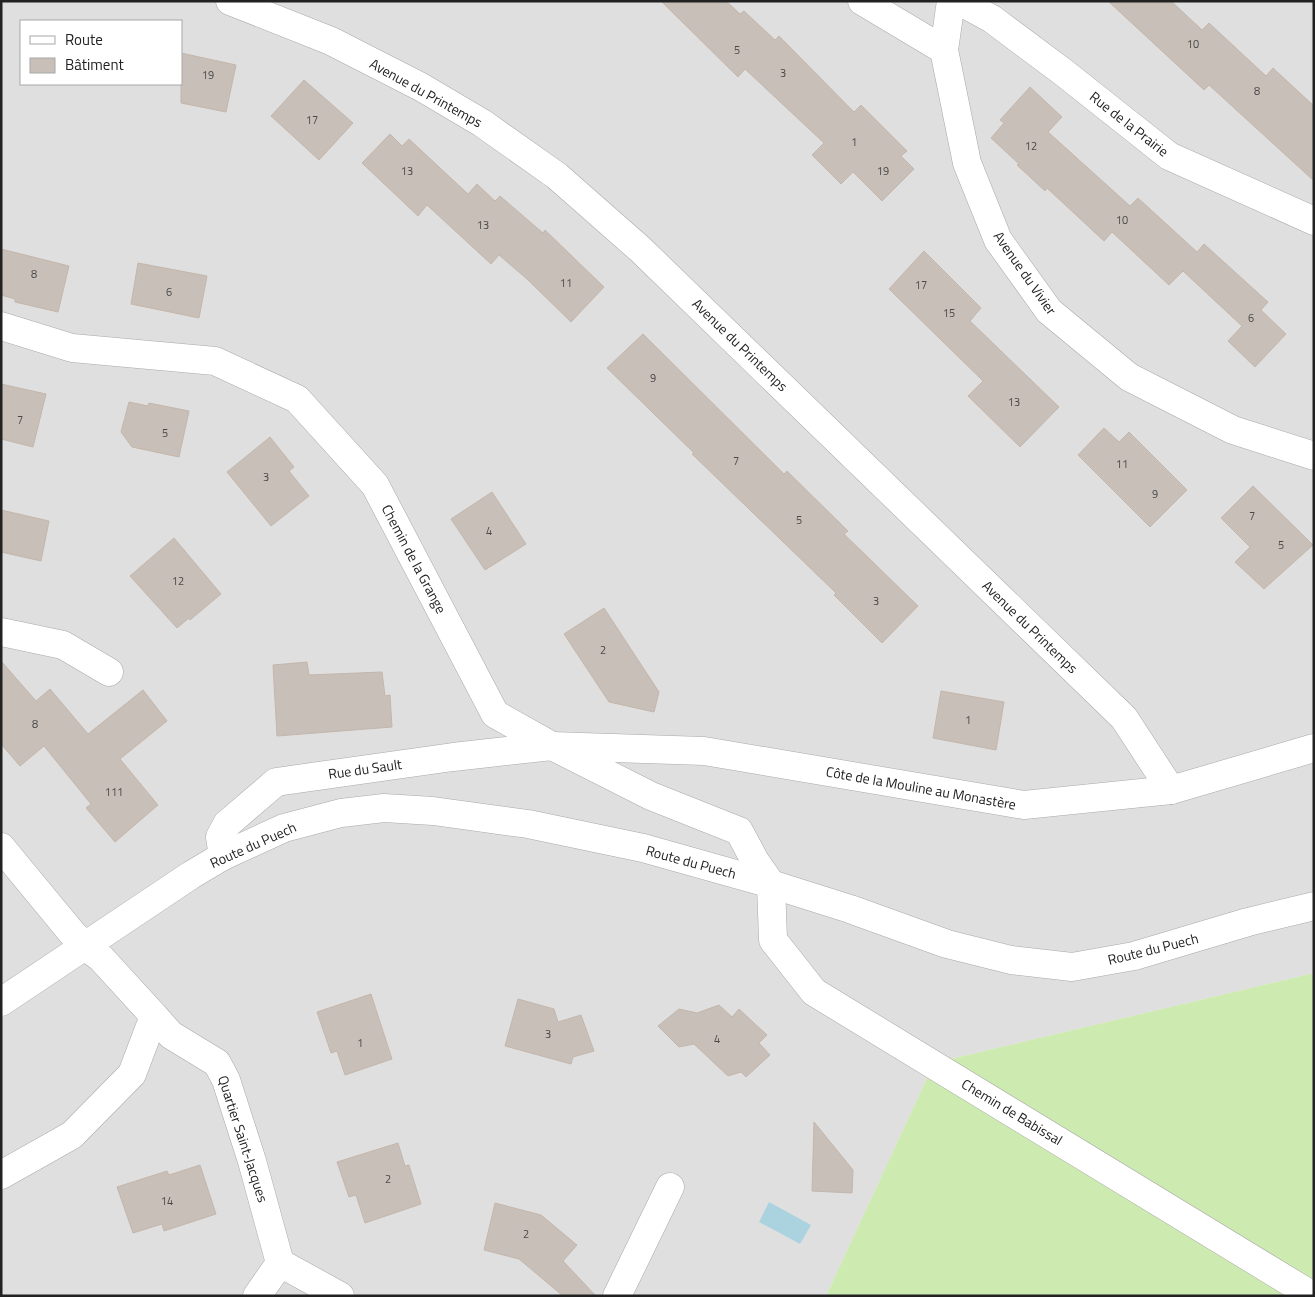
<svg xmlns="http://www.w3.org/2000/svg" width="1315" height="1297" viewBox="0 0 1315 1297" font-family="'Titillium Web',sans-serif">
  <rect width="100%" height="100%" fill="#f2efe9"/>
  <!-- residential -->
  <path fill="#e0dfdf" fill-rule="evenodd" d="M1,1H1314V973L934,1063L826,1296H1ZM21,21H181V84H21Z"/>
  <!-- grass -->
  <path fill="#cdebb0" d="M1314,973V1296H826L934,1063Z"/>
  <!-- water -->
  <path fill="#aad3df" d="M769,1202L811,1225L800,1244L759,1222Z"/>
  <!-- building -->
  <g fill="#c7bfb8" stroke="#c4b6ab">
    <path d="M661,1H726L740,14L744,11L775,40L779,36L854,112L861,105L907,151L901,156L914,169L882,201L853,172L841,184L812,155L824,143L745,69L738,77Z"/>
    <path d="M1108,1H1171L1202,30L1209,23L1266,76L1273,68L1314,106V181L1209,85L1204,90Z"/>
    <path d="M181,53L236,65L226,112L181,103Z"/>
    <path d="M304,80L353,123L319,160L271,116Z"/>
    <path d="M1030,87L1062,117L1048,132L1130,206L1138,198L1197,252L1204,244L1268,302L1261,310L1286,334L1255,367L1228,341L1242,326L1183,271L1169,285L1112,232L1104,241L1047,188L1045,191L1017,165L1019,164L991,138L1004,123L1000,120Z"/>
    <path d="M390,134L402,146L409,139L468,194L477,184L495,201L500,196L543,233L545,230L604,287L571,322L527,279L499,255L491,264L427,205L418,216L362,163Z"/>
    <path d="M1,249L69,266L58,312L15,302V299L1,295Z"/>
    <path d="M924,251L981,308L970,321L1059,407L1020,447L968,396L983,381L889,289Z"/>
    <path d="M138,263L207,276L199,318L131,304Z"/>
    <path d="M643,334L784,474L787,471L848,531L844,534L918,606L882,643L834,595L836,593L692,454L694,453L607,368Z"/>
    <path d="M1,384L46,394L33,447L1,439Z"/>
    <path d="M129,402L148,406L149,403L189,411L179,457L132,447L121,432Z"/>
    <path d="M1104,428L1119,442L1129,432L1187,490L1150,527L1078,455Z"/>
    <path d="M270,437L294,467L289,471L309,496L271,526L227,472Z"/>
    <path d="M1253,486L1313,545L1264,589L1235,562L1250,547L1221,518Z"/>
    <path d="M492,492L526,544L485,570L451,519Z"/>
    <path d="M1,510L49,521L41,561L1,552Z"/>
    <path d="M174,538L221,594L190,620L189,618L177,628L130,576Z"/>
    <path d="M604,608L659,692L654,712L609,702L564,634Z"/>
    <path d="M1,661L36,701L50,689L88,734L143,690L167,721L120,759L158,805L115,842L86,808L91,804L44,746L20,766L1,744Z"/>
    <path d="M307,662L309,675L382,672L385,696L390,695L392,727L277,736L273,665Z"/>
    <path d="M941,691L1004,702L996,750L933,738Z"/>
    <path d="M371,994L392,1059L345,1075L337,1051L331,1053L317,1012Z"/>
    <path d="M518,999L554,1009L558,1022L581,1015L594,1051L573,1057L571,1064L505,1046Z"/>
    <path d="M719,1005L732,1017L739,1009L767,1035L759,1043L770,1055L746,1077L741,1072L728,1076L694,1044L679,1047L658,1026L679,1009L697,1013Z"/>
    <path d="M814,1122L853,1170L852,1193L812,1191Z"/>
    <path d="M398,1143L405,1166L409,1165L421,1204L365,1223L356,1195L349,1197L337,1162Z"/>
    <path d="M200,1165L216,1214L164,1231L162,1224L133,1233L117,1187L167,1171L169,1175Z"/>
    <path d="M495,1203L541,1215L577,1245L563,1261L596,1296H563L519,1259L484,1250Z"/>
  </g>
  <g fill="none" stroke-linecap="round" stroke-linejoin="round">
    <!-- minor casing -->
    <g stroke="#a9a9a9" stroke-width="29">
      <g id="minor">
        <path d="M230,1L331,41L421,87L482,123L557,176L640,249L1124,718L1171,790"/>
        <path d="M862,1L944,50"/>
        <path d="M951,1L944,50L967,163L998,240L1049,311L1129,377L1233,430L1314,456"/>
        <path d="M959,1L992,19L1063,72L1169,156L1314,221"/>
        <path d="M1,326L72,348L215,361L297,399L375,485L495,714L552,746L651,796L739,831L755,861L771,884L773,940L814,992L1313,1296"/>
        <path d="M1,632L63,645L109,672"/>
        <path d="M1,847L72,933L86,947L101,958L154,1016L132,1074L72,1135L1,1175"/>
        <path d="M223,856L220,837L227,824L276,782L453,757L552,746L704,751L1024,805L1171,790L1314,748"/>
        <path d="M1,1002L191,875L223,856L284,828L341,813L384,808L433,811L528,824L643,848L771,884L850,909L947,944L1011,960L1072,967L1134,956L1248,922L1314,906"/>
        <path d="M154,1016L171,1035L217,1063L226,1080L252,1161L280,1263L257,1296"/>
        <path d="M280,1263L340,1296"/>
        <path d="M617,1296L670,1187"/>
      </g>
    </g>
    <!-- minor -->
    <use href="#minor" stroke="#fff" stroke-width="28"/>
  </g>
  <g text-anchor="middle" stroke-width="4" stroke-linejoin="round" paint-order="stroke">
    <!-- number labels -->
    <g font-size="11" fill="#4b4948">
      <text x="1193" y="48">10</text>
      <text x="737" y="54">5</text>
      <text x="783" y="77">3</text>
      <text x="208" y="79">19</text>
      <text x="1257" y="95">8</text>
      <text x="312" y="124">17</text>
      <text x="854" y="146">1</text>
      <text x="1031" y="150">12</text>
      <text x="407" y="175">13</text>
      <text x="883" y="175">19</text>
      <text x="1122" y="224">10</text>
      <text x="483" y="229">13</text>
      <text x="34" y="278">8</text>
      <text x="566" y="287">11</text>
      <text x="921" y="289">17</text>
      <text x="169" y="296">6</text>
      <text x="949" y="317">15</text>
      <text x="1251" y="322">6</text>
      <text x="653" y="382">9</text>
      <text x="1014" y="406">13</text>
      <text x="20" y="424">7</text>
      <text x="165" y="437">5</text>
      <text x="736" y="465">7</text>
      <text x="1122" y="468">11</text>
      <text x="266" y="481">3</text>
      <text x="1155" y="498">9</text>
      <text x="1252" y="520">7</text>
      <text x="799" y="524">5</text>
      <text x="489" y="535">4</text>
      <text x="1281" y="549">5</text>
      <text x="178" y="585">12</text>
      <text x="876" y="605">3</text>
      <text x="603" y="654">2</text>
      <text x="968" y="724">1</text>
      <text x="35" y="728">8</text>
      <text x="114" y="796">111</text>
      <text x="548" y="1038">3</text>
      <text x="717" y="1043">4</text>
      <text x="360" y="1047">1</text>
      <text x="388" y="1183">2</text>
      <text x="167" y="1205">14</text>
      <text x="526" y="1238">2</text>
    </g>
    <!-- street labels -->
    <g font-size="14" fill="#222" stroke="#fff">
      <text transform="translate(426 93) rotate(29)" y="5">Avenue du Printemps</text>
      <text transform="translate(1129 124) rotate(38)" y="5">Rue de la Prairie</text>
      <text transform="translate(1025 273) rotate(55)" y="5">Avenue du Vivier</text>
      <text transform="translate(740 345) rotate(44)" y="5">Avenue du Printemps</text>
      <text transform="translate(414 559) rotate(62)" y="5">Chemin de la Grange</text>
      <text transform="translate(1030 627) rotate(44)" y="5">Avenue du Printemps</text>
      <text transform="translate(365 769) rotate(-8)" y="5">Rue du Sault</text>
      <text transform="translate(921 788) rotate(10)" y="5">Côte de la Mouline au Monastère</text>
      <text transform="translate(253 845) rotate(-24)" y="5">Route du Puech</text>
      <text transform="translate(691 862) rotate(15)" y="5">Route du Puech</text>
      <text transform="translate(1153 949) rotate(-14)" y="5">Route du Puech</text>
      <text transform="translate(1012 1112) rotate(31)" y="5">Chemin de Babissal</text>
      <text transform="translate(243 1139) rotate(72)" y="5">Quartier Saint-Jacques</text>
    </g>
  </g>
  <!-- border -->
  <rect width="1315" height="1297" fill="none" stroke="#222222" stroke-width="5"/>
  <!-- legend -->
  <rect x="20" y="20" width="162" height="65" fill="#ffffff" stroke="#a7a7a7"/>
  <rect x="30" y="36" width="25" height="8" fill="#ffffff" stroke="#a7a7a7"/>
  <text x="65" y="45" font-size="15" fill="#222222">Route</text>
  <rect x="30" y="58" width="25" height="15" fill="#c7bfb8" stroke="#a7a7a7"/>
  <text x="65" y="70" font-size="15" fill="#222222">Bâtiment</text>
</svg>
